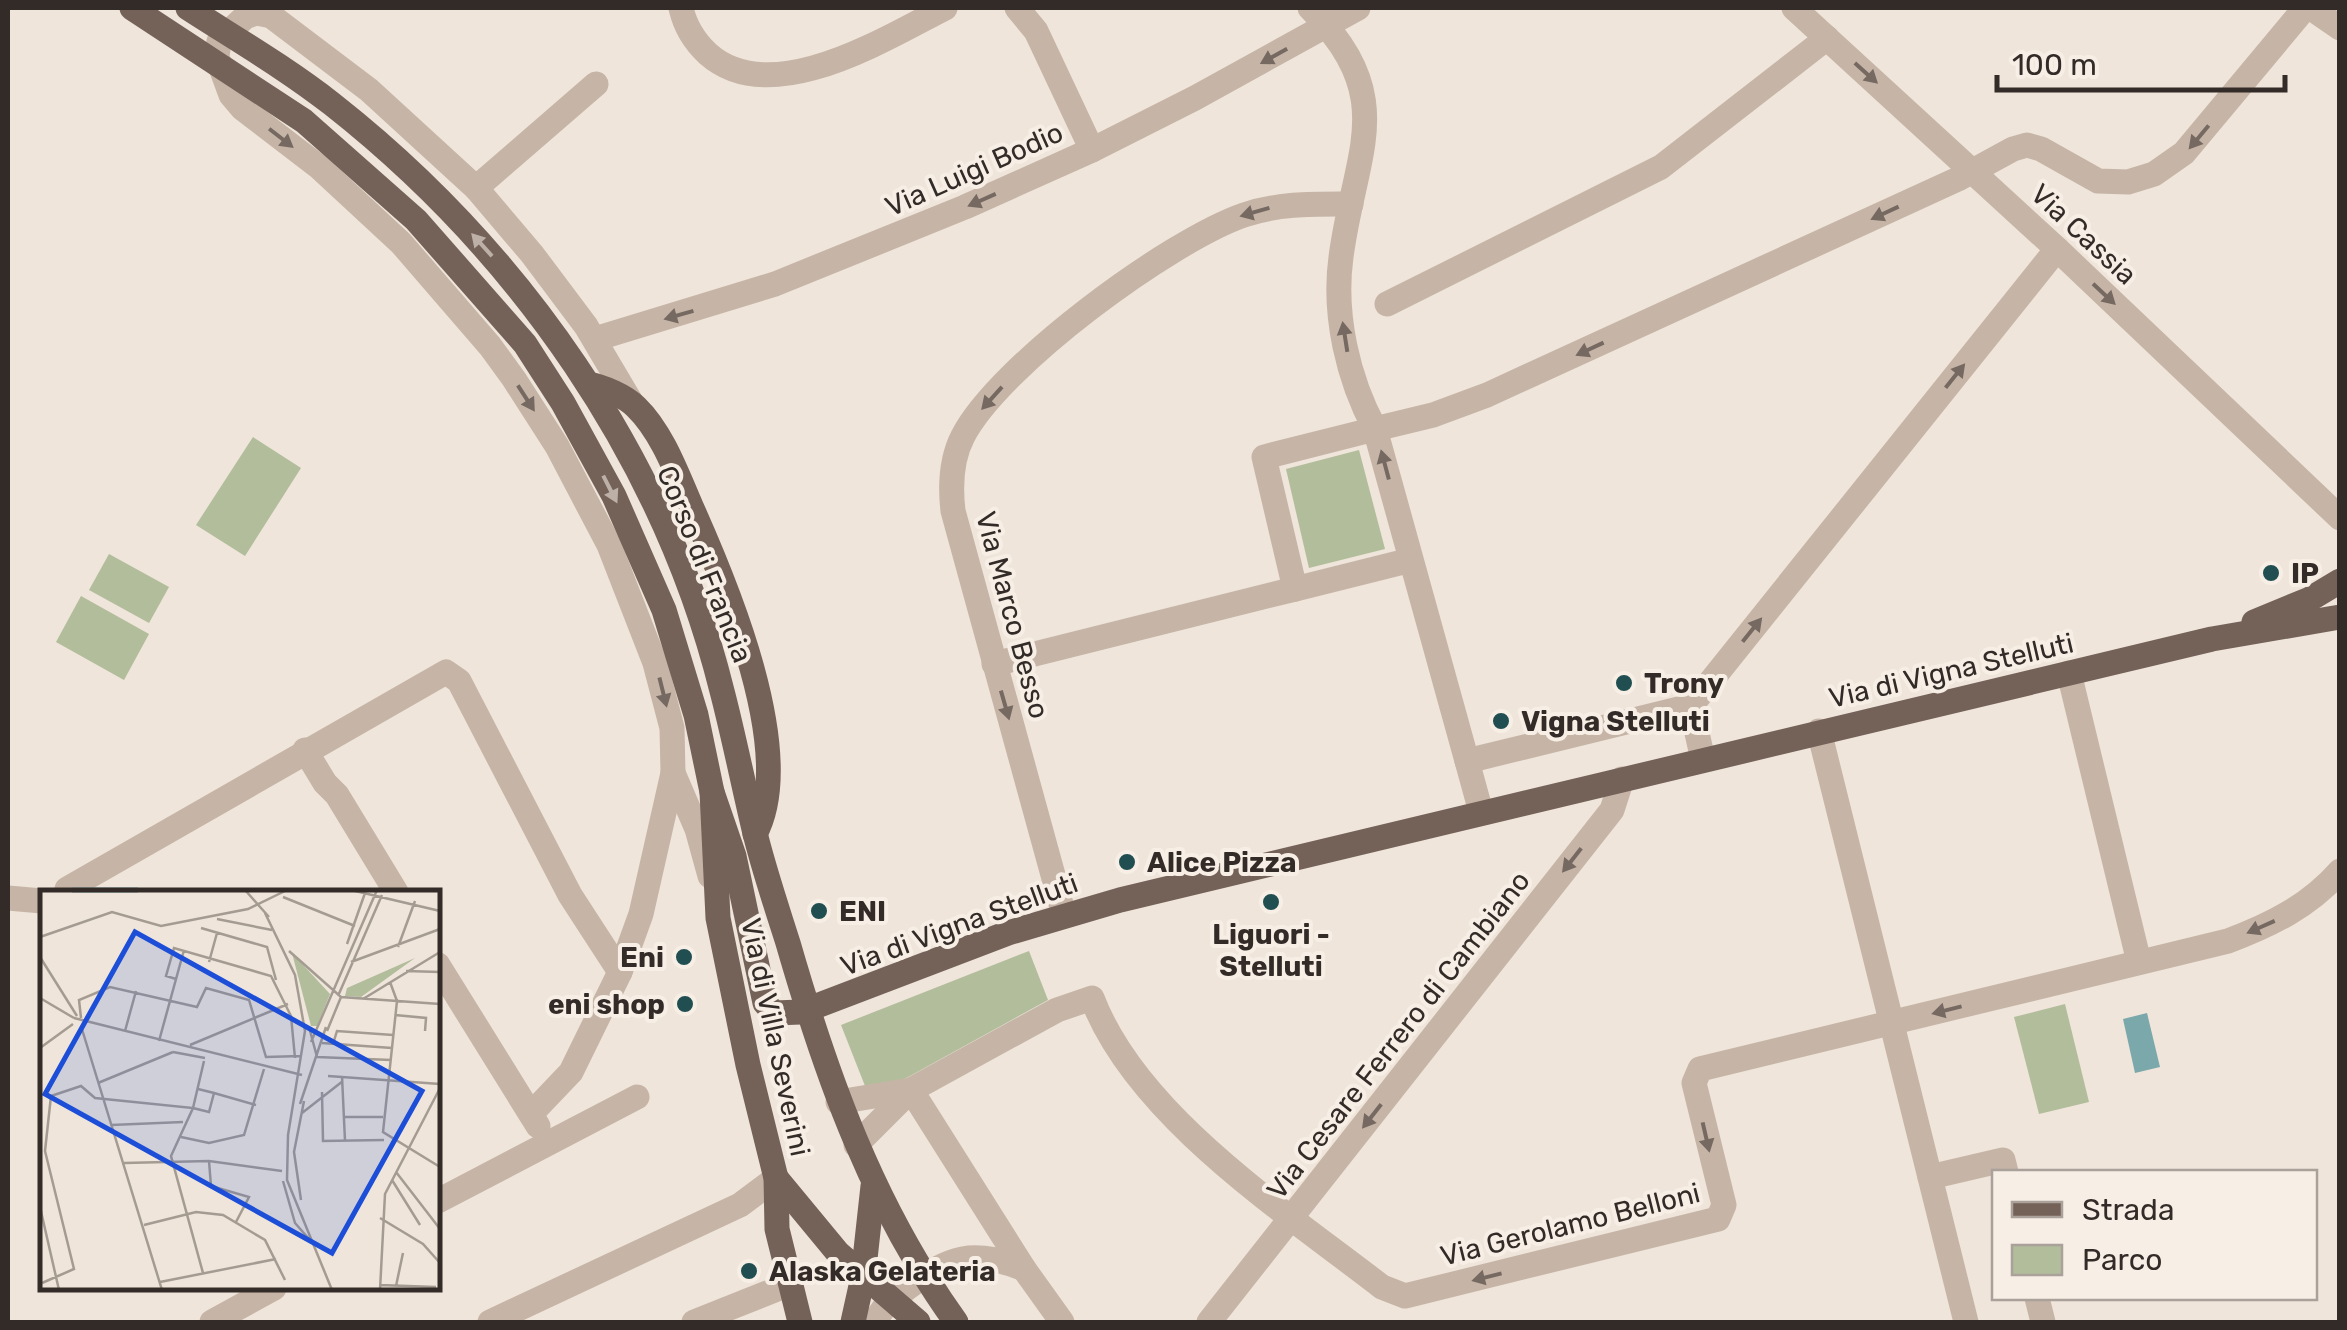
<svg xmlns="http://www.w3.org/2000/svg" width="2347" height="1330" viewBox="0 0 2347 1330" font-family="Rubik,sans-serif">
  <rect width="100%" height="100%" fill="#efe5da"/>
  <!-- green -->
  <g fill="#b2bd9b">
    <path d="M253,437L301,468L245,556L196,525Z"/>
    <path d="M1359,450L1385,549L1309,568L1286,469Z"/>
    <path d="M109,554L169,587L149,623L89,590Z"/>
    <path d="M81,596L149,634L124,680L56,642Z"/>
    <path d="M1029,951L1048,1000L890,1087L867,1091L841,1025Z"/>
    <path d="M2065,1004L2089,1102L2039,1114L2014,1017Z"/>
  </g>
  <!-- water -->
  <path fill="#7ba8aa" d="M2147,1013L2160,1067L2135,1073L2123,1019Z"/>
  <g fill="none" stroke-linecap="round" stroke-linejoin="round">
    <!-- minor -->
    <g stroke="#c6b5a7" stroke-width="25">
      <path d="M681,8C685,26 694,41 708,54C771,110 884,39 945,8"/>
      <path d="M1017,8L1036,31L1092,150"/>
      <path d="M1310,8C1400,99 1355,150 1341,257C1333,315 1348,379 1375,429L1433,415L1487,395L1958,179L2013,149L2027,145L2041,149L2098,181L2128,182L2154,174L2184,153L2305,8"/>
      <path d="M1794,8L2057,249L2340,518"/>
      <path d="M2311,8L2340,28"/>
      <path d="M262,9L369,90L476,188L532,254L586,326L631,402"/>
      <path d="M272,16L256,13L245,17L219,41L217,57L231,95L242,108L319,167L401,243L490,346L514,379L557,446L609,545L655,663L672,728L673,773L641,914L620,972L571,1072L531,1114"/>
      <path d="M476,188L596,84"/>
      <path d="M1387,304L1661,167L1827,38"/>
      <path d="M595,339L775,284L965,207L1092,150L1195,98L1358,8"/>
      <path d="M1411,560L1295,589L1264,457L1375,429L1467,761"/>
      <path d="M994,664L1295,589"/>
      <path d="M2069,673L2139,962"/>
      <path d="M1691,706L2057,249"/>
      <path d="M1691,706L1703,760"/>
      <path d="M1819,731L1966,1322"/>
      <path d="M305,750L325,783L337,795L396,892"/>
      <path d="M673,773L697,829L710,876"/>
      <path d="M1481,812L1467,761L1691,706"/>
      <path d="M67,889L446,672L459,681L570,895L620,972"/>
      <path d="M8,898L42,901"/>
      <path d="M1064,915L953,511C950,485 951,459 963,436C1000,365 1169,241 1244,215C1279,203 1315,204 1351,204"/>
      <path d="M438,965L538,1126"/>
      <path d="M911,1090L1024,1269L1062,1322"/>
      <path d="M838,1102L911,1090L1057,1010L1092,998C1137,1116 1284,1211 1382,1287L1405,1296L1718,1219L1724,1205L1694,1083L1700,1069L2228,941C2271,925 2309,906 2340,871"/>
      <path d="M856,1145L911,1090"/>
      <path d="M1930,1177L2003,1160L2006,1172"/>
      <path d="M438,1201L637,1097"/>
      <path d="M2037,1298L2043,1322"/>
      <path d="M212,1322L274,1288"/>
      <path d="M490,1322L740,1205L776,1178"/>
      <path d="M694,1322L790,1284"/>
      <path d="M876,1322C882,1306 894,1298 907,1288C950,1257 973,1248 1024,1269"/>
      <path d="M1209,1322L1612,810L1622,779"/>
    </g>
    <!-- major -->
    <g stroke="#746259" stroke-width="25">
      <path d="M132,8L304,121L416,220L525,344L563,403L614,496L664,610L696,715L712,792L718,918L748,1065L776,1178L777,1229L800,1322"/>
      <path d="M188,8C236,39 286,68 332,104C519,251 664,458 722,691C734,737 743,783 754,829C763,867 776,905 788,943C827,1078 873,1207 956,1322"/>
      <path d="M588,384C604,387 625,396 636,407C662,432 677,474 691,506C726,584 798,754 755,834"/>
      <path d="M2254,622L2310,599L2340,581"/>
      <path d="M712,792L734,856L765,1003L774,1013L801,1012L1008,933L1120,900L2212,639L2340,617"/>
      <path d="M776,1178L838,1253L918,1322"/>
      <path d="M853,1322L863,1277L873,1186"/>
    </g>
  </g>
  <!-- one-way arrows -->
  <defs><path id="oneway-solid" d="M-6-.8H1V-3.2L6.5 0L1 3.2V.8H-6Z" transform="scale(2.5)"/></defs>
  <g fill="#756961">
    <use href="#oneway-solid" transform="translate(1274 56) rotate(151)"/>
    <use href="#oneway-solid" transform="translate(1866 73) rotate(42)"/>
    <use href="#oneway-solid" transform="translate(2199 137) rotate(130)"/>
    <use href="#oneway-solid" transform="translate(281 138) rotate(38)"/>
    <use href="#oneway-solid" transform="translate(982 200) rotate(156)"/>
    <use href="#oneway-solid" transform="translate(1255 212) rotate(164)"/>
    <use href="#oneway-solid" transform="translate(1885 213) rotate(155)"/>
    <use href="#oneway-solid" transform="translate(2104 294) rotate(43)"/>
    <use href="#oneway-solid" transform="translate(679 315) rotate(164)"/>
    <use href="#oneway-solid" transform="translate(1345 337) rotate(-99)"/>
    <use href="#oneway-solid" transform="translate(1590 349) rotate(155)"/>
    <use href="#oneway-solid" transform="translate(1955 376) rotate(-51)"/>
    <use href="#oneway-solid" transform="translate(526 398) rotate(57)"/>
    <use href="#oneway-solid" transform="translate(992 398) rotate(132)"/>
    <use href="#oneway-solid" transform="translate(1385 465) rotate(-105)"/>
    <use href="#oneway-solid" transform="translate(1752 630) rotate(-51)"/>
    <use href="#oneway-solid" transform="translate(663 692) rotate(76)"/>
    <use href="#oneway-solid" transform="translate(1005 705) rotate(74)"/>
    <use href="#oneway-solid" transform="translate(1572 860) rotate(128)"/>
    <use href="#oneway-solid" transform="translate(2261 927) rotate(156)"/>
    <use href="#oneway-solid" transform="translate(1947 1010) rotate(166)"/>
    <use href="#oneway-solid" transform="translate(1372 1116) rotate(128)"/>
    <use href="#oneway-solid" transform="translate(1706 1137) rotate(77)"/>
    <use href="#oneway-solid" transform="translate(1487 1277) rotate(166)"/>
  </g>
  <g fill="#bcb0a7">
    <use href="#oneway-solid" transform="translate(482 245) rotate(-132)"/>
    <use href="#oneway-solid" transform="translate(610 489) rotate(63)"/>
  </g>
  <!-- markers -->
  <g fill="#204e51" stroke="#f7efe6" stroke-width="4">
    <circle cx="2271" cy="573" r="10"/>
    <circle cx="1624" cy="683" r="10"/>
    <circle cx="1501" cy="721" r="10"/>
    <circle cx="1127" cy="862" r="10"/>
    <circle cx="1271" cy="902" r="10"/>
    <circle cx="819" cy="911" r="10"/>
    <circle cx="684" cy="957" r="10"/>
    <circle cx="685" cy="1004" r="10"/>
    <circle cx="749" cy="1271" r="10"/>
  </g>
  <g text-anchor="middle" stroke-width="8" stroke-linejoin="round" paint-order="stroke">
    <!-- street labels -->
    <g font-size="28" fill="#332b27" stroke="#f7efe6">
      <text transform="translate(974 169) rotate(-24)" y="10">Via Luigi Bodio</text>
      <text transform="translate(2084 234) rotate(43)" y="10">Via Cassia</text>
      <text transform="translate(705 564) rotate(68)" y="10">Corso di Francia</text>
      <text transform="translate(1013 615) rotate(75)" y="10">Via Marco Besso</text>
      <text transform="translate(1951 670) rotate(-13)" y="10">Via di Vigna Stelluti</text>
      <text transform="translate(959 924) rotate(-20)" y="10">Via di Vigna Stelluti</text>
      <text transform="translate(1398 1035) rotate(-52)" y="10">Via Cesare Ferrero di Cambiano</text>
      <text transform="translate(776 1037) rotate(78)" y="10">Via di Villa Severini</text>
      <text transform="translate(1570 1224) rotate(-14)" y="10">Via Gerolamo Belloni</text>
    </g>
    <!-- poi labels -->
    <g font-size="28" font-weight="bold" fill="#332b27" stroke="#f7efe6" text-anchor="start">
      <text x="2291" y="583">IP</text>
      <text x="1644" y="693">Trony</text>
      <text x="1521" y="731">Vigna Stelluti</text>
      <text x="1147" y="872">Alice Pizza</text>
      <text x="839" y="921">ENI</text>
      <text x="1271" y="944" text-anchor="middle">Liguori -<tspan x="1271" dy="32">Stelluti</tspan></text>
      <text x="664" y="967" text-anchor="end">Eni</text>
      <text x="665" y="1014" text-anchor="end">eni shop</text>
      <text x="769" y="1281">Alaska Gelateria</text>
    </g>
  </g>
  <!-- overview -->
  <g transform="translate(40 890)">
    <rect width="400" height="400" fill="#efe5da"/>
    <path d="M252,63L290,104L277,136H271ZM375,68L321,107L305,106L307,98Z" fill="#b2bd9b"/>
    <path fill="none" stroke="#7ba8aa" stroke-width="5" d="M32,0H98"/>
    <path fill="none" stroke="#a49b92" stroke-width="2.5" d="M205,0L229,27M311,0L400,21M243,7L315,36M225,23L255,85L265,141L248,245L247,290L292,400M177,29L232,40M161,38L227,57L236,90M0,47L72,22L121,36L208,19L247,0M307,54L325,3M358,57L375,11M249,61L301,107L400,114M0,67L37,126M169,72L177,43M311,72L400,39M366,81L400,82M136,89L126,86L134,58L231,86L251,126L255,168M350,92L357,111L343,242L400,277M298,106L342,5M0,108L34,128M323,109L400,62M355,125L386,128L385,141M34,128L262,185M41,128L39,110L70,97L157,117L166,98L209,110L226,167L261,166M41,136L122,400M269,137L277,167M85,141L96,101M287,141L301,107M119,151L144,60M271,152L337,0M282,153L352,158M293,154L297,141L353,145M150,155L248,114M0,158L33,134M133,162L165,168M277,167L351,170M288,186L400,194M302,186L305,251M58,193L133,162M158,199L174,203L169,222L153,218L164,171M282,202L283,251L344,250M174,203L216,215M11,206L41,196L55,208L153,218L131,266L163,383M260,214L286,137M262,223L303,191M304,227H343M71,235L143,232M141,247L169,253L204,245L224,179M169,271L171,296L209,307L196,332M84,273L169,271L242,281M356,282L400,339M352,290L380,335M243,291L255,333L269,349M261,310L254,262L264,211M0,317L19,400M340,328L383,354L400,373M104,335L156,322L183,325L225,350L245,390M120,392L236,369M2,393L34,379L5,261L11,206M340,395L396,397M356,396L363,363M340,400L345,304L400,198"/>
    <path fill="#1d4ed8" fill-opacity="0.15" stroke="#1d4ed8" stroke-width="5" d="M95,42L382,201L292,363L5,204Z"/>
    <rect width="400" height="400" fill="none" stroke="#332b27" stroke-width="5"/>
  </g>
  <!-- border -->
  <rect width="2347" height="1330" fill="none" stroke="#332b27" stroke-width="20"/>
  <!-- legend -->
  <rect x="1992" y="1170" width="325" height="130" fill="#f7efe6" stroke="#a9a19a" stroke-width="2.5"/>
  <rect x="2012" y="1202" width="50" height="15" fill="#746259" stroke="#a9a19a" stroke-width="2.5"/>
  <text x="2082" y="1220" font-size="30" fill="#332b27">Strada</text>
  <rect x="2012" y="1245" width="50" height="30" fill="#b2bd9b" stroke="#a9a19a" stroke-width="2.5"/>
  <text x="2082" y="1270" font-size="30" fill="#332b27">Parco</text>
  <!-- scale -->
  <path d="M1997 75v15h288v-15" fill="none" stroke="#332b27" stroke-width="5"/>
  <text x="2012" y="75" font-size="30" fill="#332b27" stroke="#f7efe6" stroke-width="8" paint-order="stroke">100 m</text>
</svg>
